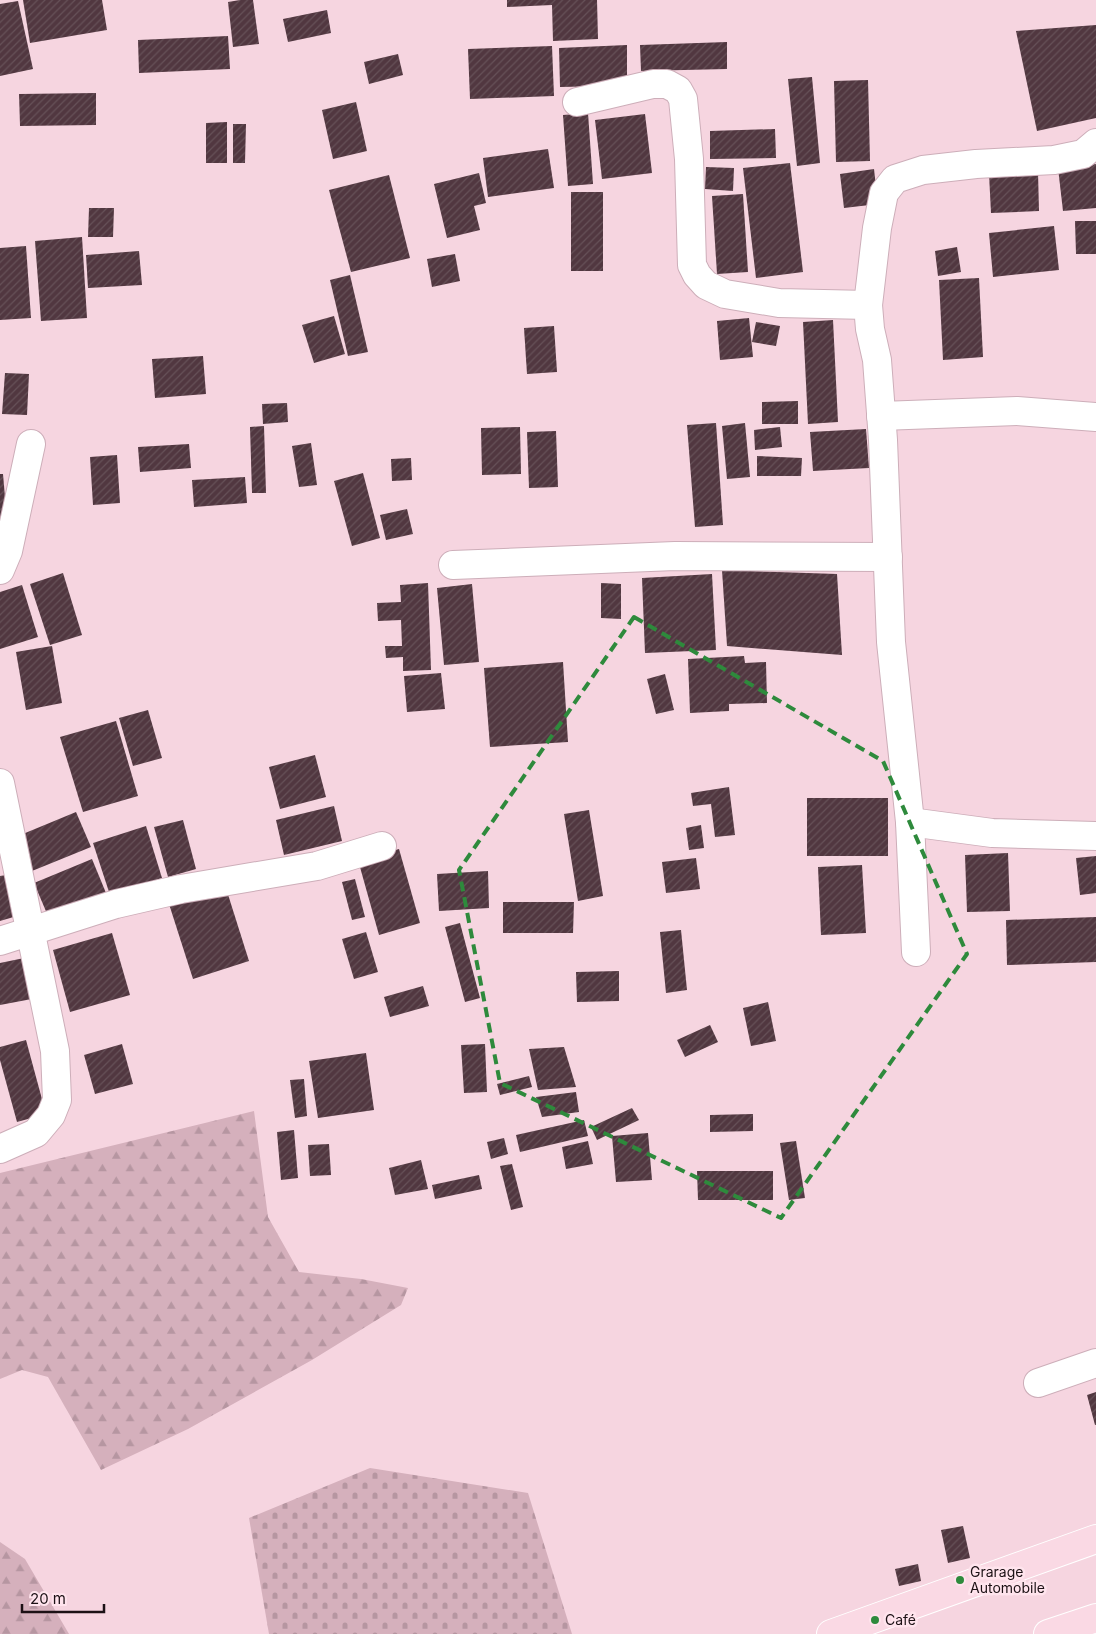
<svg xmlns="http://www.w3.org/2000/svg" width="1096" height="1634" viewBox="0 0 1096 1634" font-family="Inter,sans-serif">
  <defs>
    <pattern id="forest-firs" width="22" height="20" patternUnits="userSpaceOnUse" patternTransform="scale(1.25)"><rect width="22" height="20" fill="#d5b0bc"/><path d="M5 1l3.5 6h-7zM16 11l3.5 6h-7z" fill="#b696a1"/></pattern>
    <pattern id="cemetery-stones" width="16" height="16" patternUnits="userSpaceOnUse" patternTransform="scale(1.25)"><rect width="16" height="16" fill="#d5b0bc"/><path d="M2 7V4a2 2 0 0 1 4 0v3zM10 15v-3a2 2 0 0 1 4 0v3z" fill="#b696a1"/></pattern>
    <pattern id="building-hatch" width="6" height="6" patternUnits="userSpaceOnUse" patternTransform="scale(1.25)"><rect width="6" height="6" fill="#513740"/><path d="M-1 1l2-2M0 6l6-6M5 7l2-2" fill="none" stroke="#665158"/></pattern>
  </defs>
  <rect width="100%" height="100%" fill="#f6d5e0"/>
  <!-- forest -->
  <g fill="url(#forest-firs)">
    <path d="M254,1111L268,1217L299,1272L361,1279L408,1288L401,1305L312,1360L188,1429L101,1470L48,1377L22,1370L0,1379V1173Z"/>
    <path d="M0,1542L25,1559L69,1634H0Z"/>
  </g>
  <!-- cemetery -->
  <path fill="url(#cemetery-stones)" d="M370,1468L528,1493L572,1634H269L249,1518Z"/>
  <!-- building -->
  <g fill="url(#building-hatch)">
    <path d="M23,0H102L107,30L30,43Z"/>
    <path d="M240,0H253L259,44L233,47L228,2Z"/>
    <path d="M507,0H597L598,39L553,41L552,5L507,7Z"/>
    <path d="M18,1L33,69L0,76V4Z"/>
    <path d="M327,10L331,33L288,42L283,19Z"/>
    <path d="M1096,25V118L1037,131L1016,31Z"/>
    <path d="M228,36L230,69L139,73L138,40Z"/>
    <path d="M727,42V69L641,71L640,45Z"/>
    <path d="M627,45V80H609V86L560,87L559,48Z"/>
    <path d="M552,46L554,96L470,99L468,49Z"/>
    <path d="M398,54L403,75L369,84L364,62Z"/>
    <path d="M812,77L820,163L797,166L788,79Z"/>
    <path d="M868,80L870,161L836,162L834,81Z"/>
    <path d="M96,93V125L20,126L19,94Z"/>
    <path d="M356,102L367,151L333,159L322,110Z"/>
    <path d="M588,113L593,184L568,186L563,115Z"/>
    <path d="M645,114L652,173L602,179L595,120Z"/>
    <path d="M227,122V163H206V123Z"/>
    <path d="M233,124H246L245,163H233Z"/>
    <path d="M775,129L776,158L710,159V131Z"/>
    <path d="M548,149L554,188L488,197L483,158Z"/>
    <path d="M790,163L803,272L756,278L743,168Z"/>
    <path d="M1096,164V208L1063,211L1058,168Z"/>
    <path d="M706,167L734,168L733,191L705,189Z"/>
    <path d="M874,169L878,204L844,208L840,174Z"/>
    <path d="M1038,172L1039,211L991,213L989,174Z"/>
    <path d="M479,173L486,203L474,206L480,230L447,238L434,184Z"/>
    <path d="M389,175L410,258L351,272L329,190Z"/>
    <rect x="571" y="192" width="32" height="79"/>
    <path d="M743,194L748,272L717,274L712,196Z"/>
    <path d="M89,208H114L113,237H88Z"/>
    <path d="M1075,221H1096V254H1076Z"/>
    <path d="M1054,226L1059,270L993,277L989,233Z"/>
    <path d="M82,237L87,318L41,321L35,241Z"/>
    <path d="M26,246L31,318L0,320V248Z"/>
    <path d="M957,247L961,272L938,276L935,251Z"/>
    <path d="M139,251L142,285L88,288L86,255Z"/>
    <path d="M455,254L460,281L432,287L427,259Z"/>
    <path d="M350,275L368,352L348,356L330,280Z"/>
    <path d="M979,278L983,357L943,360L939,280Z"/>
    <path d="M334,316L345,354L314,363L302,325Z"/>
    <path d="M749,318L753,357L720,360L717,321Z"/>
    <path d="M833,320L838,422L808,424L803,322Z"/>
    <path d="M756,322L780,326L776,346L752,342Z"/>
    <path d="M554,326L557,372L527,374L524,328Z"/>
    <path d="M203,356L206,394L155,398L152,359Z"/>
    <path d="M5,373L29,374L27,415L2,414Z"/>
    <path d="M798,401V424H762V402Z"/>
    <path d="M287,403L288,422L263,424L262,404Z"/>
    <path d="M716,423L723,525L695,527L687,425Z"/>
    <path d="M745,423L750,477L727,479L722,426Z"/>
    <path d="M264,426L266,493H252L250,427Z"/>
    <path d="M520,427L521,474L482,475L481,428Z"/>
    <path d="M780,427L782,447L755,450L754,430Z"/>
    <path d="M866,429L869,468L813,471L810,432Z"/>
    <path d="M556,431L558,487L529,488L527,432Z"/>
    <path d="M311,443L317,485L299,487L292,446Z"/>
    <path d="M189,444L191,468L140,472L138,447Z"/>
    <path d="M117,455L120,503L93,505L90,457Z"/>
    <path d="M757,456L802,458L801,476H757Z"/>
    <path d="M411,458L412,480L392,481L391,459Z"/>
    <path d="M363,473L380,538L352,546L334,481Z"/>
    <path d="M0,474H3L7,520L0,521Z"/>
    <path d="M245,477L247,503L194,507L192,480Z"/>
    <path d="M407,509L413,534L386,540L380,515Z"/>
    <path d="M722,570L837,574L842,655L727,646Z"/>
    <path d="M63,573L82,635L50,645L30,584Z"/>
    <path d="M712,574L716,650L645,653L642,578Z"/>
    <path d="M428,583L431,670L403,671V657L386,658L385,646H402L401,620L378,621L377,603L401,602L400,585Z"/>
    <path d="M601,583L621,584V619L601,618Z"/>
    <path d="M472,584L479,662L444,665L437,588Z"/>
    <path d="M22,585L38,637L0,649V592Z"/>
    <path d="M52,646L62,703L26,710L16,652Z"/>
    <path d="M744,656L745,663L766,662L767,703L729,704V711L690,713L688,659Z"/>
    <path d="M563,662L568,742L490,747L484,668Z"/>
    <path d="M441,673L445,709L407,712L404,676Z"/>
    <path d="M665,674L674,710L656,714L647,679Z"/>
    <path d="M148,710L162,758L133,766L119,718Z"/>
    <path d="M116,721L138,796L83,812L60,737Z"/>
    <path d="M315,755L326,797L280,809L269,767Z"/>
    <path d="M729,787L735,835L715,837L711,804L693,806L691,793Z"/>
    <rect x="807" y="798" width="81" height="58"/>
    <path d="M334,806L342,841L284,855L276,820Z"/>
    <path d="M589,810L603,896L578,901L564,814Z"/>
    <path d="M76,812L91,847L32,871L18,836Z"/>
    <path d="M183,820L196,869L168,877L154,827Z"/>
    <path d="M701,825L704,848L689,850L686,828Z"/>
    <path d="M146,826L162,878L110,895L93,843Z"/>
    <path d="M399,849L420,923L379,935L358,860Z"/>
    <path d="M1008,853L1010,911L967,912L965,855Z"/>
    <path d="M1096,856V893L1080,895L1076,858Z"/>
    <path d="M696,858L700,889L666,893L662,862Z"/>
    <path d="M92,859L106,893L48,916L34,883Z"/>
    <path d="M862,865L866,933L821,935L818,867Z"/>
    <path d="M488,871L489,908L439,911L437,874Z"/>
    <path d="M6,875L17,916L0,921V876Z"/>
    <path d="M355,879L365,917L352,920L342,882Z"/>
    <path d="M225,885L249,961L193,979L169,904Z"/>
    <path d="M503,902H574L573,933H503Z"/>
    <path d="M1096,917V962L1007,965L1006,920Z"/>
    <path d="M460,923L480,998L465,1002L445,927Z"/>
    <path d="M681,930L687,990L666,993L660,932Z"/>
    <path d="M366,932L378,972L354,979L342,939Z"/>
    <path d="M112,933L130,995L70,1012L53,950Z"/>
    <path d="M29,957L37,998L0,1005V963Z"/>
    <path d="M619,971V1001L577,1002L576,972Z"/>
    <path d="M423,986L429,1006L390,1017L384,997Z"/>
    <path d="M768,1002L776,1041L751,1046L743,1008Z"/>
    <path d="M710,1025L718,1042L685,1057L677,1040Z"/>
    <path d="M26,1040L46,1114L17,1122L0,1060V1047Z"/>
    <path d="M122,1044L133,1084L95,1094L84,1055Z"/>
    <path d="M485,1044L487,1092L464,1093L461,1045Z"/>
    <path d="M564,1047L576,1087L538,1090L529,1049Z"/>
    <path d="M366,1053L374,1110L318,1118L309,1061Z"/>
    <path d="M529,1076L532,1087L500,1095L497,1084Z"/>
    <path d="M304,1079L307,1116L295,1118L290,1080Z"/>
    <path d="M576,1092L579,1112L542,1117L536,1097Z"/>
    <path d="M632,1108L639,1120L597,1140L591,1127Z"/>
    <path d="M753,1114V1131L710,1132V1115Z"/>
    <path d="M584,1120L588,1136L520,1152L516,1135Z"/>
    <path d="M294,1130L298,1178L281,1180L277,1132Z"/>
    <path d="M648,1133L652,1180L616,1182L612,1136Z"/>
    <path d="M504,1138L508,1154L491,1159L487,1142Z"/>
    <path d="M588,1141L593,1164L566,1169L562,1147Z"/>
    <path d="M796,1141L805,1198L789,1200L780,1143Z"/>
    <path d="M329,1144L331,1175L310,1176L308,1145Z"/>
    <path d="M421,1160L428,1189L395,1195L389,1168Z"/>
    <path d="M512,1164L523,1207L511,1210L500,1166Z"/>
    <path d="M697,1171H773V1200H698Z"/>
    <path d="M479,1175L482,1189L435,1199L432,1185Z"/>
    <path d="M1096,1392V1425H1095L1087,1395Z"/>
    <path d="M963,1526L970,1558L948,1563L941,1530Z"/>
    <path d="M918,1564L921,1581L899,1586L895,1569Z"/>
  </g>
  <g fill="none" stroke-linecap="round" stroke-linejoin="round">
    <!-- minor casing -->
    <g stroke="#cdaeb9" stroke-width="30">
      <g id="minor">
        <path d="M577,102L653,84H667L678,90L683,99L689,159L692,265L697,275L706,285L725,294L779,303L868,305L870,329L877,360L883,440L891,642L910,822L916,952"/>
        <path d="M868,305L877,228L884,193L895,179L923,170L976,164L1054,160L1083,154L1096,143"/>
        <path d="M881,416L1017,411L1096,417"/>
        <path d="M453,565L675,556L888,557"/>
        <path d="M0,570L8,551L31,444"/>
        <path d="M0,783L55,1051L57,1100L51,1115L36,1133L0,1149"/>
        <path d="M910,822L992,833L1096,836"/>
        <path d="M0,941L116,904L181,889L317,866L382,846"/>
        <path d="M1038,1383L1096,1363"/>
      </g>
    </g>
    <!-- major casing -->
    <g stroke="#fff" stroke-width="30">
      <g id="major">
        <path d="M831,1634L1096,1539"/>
        <path d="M1048,1634L1096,1618"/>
      </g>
    </g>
    <!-- minor -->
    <use href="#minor" stroke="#fff" stroke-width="28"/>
    <!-- major -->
    <use href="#major" stroke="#fad9e4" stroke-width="28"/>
  </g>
  <!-- marked area -->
  <path fill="none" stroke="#2e8a3c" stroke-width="4" stroke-dasharray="10 6" stroke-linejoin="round" d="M634,617L883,761L967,954L781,1218L500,1083L459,870Z"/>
  <!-- markers -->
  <g fill="#2e8a3c" stroke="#ffe4ed" stroke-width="2">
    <circle cx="960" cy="1580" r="5"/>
    <circle cx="875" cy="1620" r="5"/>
  </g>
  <g text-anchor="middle" stroke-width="5" stroke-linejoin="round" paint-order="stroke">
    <!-- poi labels -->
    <g font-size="14" fill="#1c1115" stroke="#ffe4ed" text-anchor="start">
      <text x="970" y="1577">Grarage<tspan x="970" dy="16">Automobile</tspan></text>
      <text x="885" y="1625">Café</text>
    </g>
  </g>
  <!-- scale -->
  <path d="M22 1604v8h82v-8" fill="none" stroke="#1c1115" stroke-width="2.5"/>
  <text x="30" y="1604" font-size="15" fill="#1c1115" stroke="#ffe4ed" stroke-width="4" paint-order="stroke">20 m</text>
</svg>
